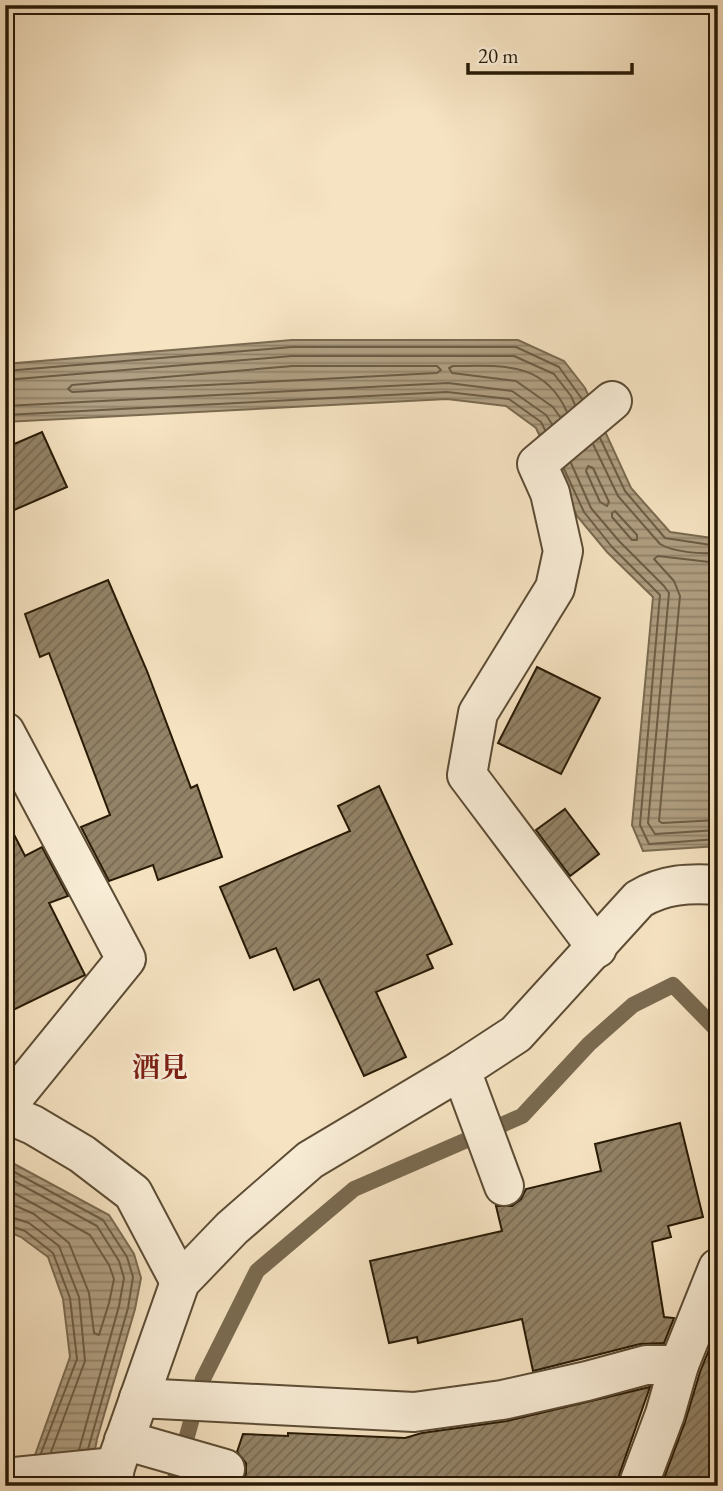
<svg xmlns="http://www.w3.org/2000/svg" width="723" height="1491" viewBox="0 0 723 1491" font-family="'EB Garamond','Noto Serif JP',serif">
  <defs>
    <pattern id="water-rules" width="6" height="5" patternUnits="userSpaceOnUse" patternTransform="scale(1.75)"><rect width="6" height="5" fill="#b09f82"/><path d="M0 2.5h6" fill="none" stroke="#8f8168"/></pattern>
    <pattern id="building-hatch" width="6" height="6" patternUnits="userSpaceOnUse" patternTransform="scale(1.75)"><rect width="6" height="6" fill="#938367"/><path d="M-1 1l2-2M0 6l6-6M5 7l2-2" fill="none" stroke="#786a53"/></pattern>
  </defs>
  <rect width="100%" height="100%" fill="#f6e3c2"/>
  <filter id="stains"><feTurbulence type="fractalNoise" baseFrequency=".00286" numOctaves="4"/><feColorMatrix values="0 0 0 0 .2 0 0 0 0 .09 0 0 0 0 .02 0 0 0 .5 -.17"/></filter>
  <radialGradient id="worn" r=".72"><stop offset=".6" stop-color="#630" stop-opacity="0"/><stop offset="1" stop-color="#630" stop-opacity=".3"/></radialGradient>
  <!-- water -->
  <g fill="url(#water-rules)" stroke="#7a6a50" stroke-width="2">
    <path d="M292,340H518L564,361L585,388L631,488L670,532L712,538L718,533V846L643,851L632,825L653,597L607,552L577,516L536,428L506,406L447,399L5,422V364Z"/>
    <path d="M5,1159L109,1215L134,1254L141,1278L135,1309L97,1439L88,1486H24L70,1357L63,1299L48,1257L21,1237L5,1230Z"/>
  </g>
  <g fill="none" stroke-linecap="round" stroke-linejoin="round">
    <!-- shore -->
    <g stroke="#6c5c44" stroke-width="2">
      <path d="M293,366H437L441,370L437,373L72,392L68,389L72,385Z"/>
      <path d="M5,371L292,347H516L559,367L582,399"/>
      <path d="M5,380L292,356H514L554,374L571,396L575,405"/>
      <path d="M5,406L448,383L512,391L546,415L552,424"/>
      <path d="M5,415L447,392L509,399L541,422L545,430"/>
      <path d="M560,417L553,407L516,381L452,373L449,368L453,366C500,366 544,360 567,412"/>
      <path d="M600,438L625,491L665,538L711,545L718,542"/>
      <path d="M593,444L618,496L660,544C673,552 703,555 718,552"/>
      <path d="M571,463L591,508L619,541L664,586L669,593L648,823L655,834L718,830"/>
      <path d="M588,466L593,468L609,502L607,506L600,502L586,471Z"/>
      <path d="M564,469L584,512L612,547L660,595L640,825L649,844L718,839"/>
      <path d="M615,511L637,535V540H632L612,517V513Z"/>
      <path d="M718,563L658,556L654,559L674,581L680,596L659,821L662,823L718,820"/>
      <path d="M5,1167L103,1220L127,1257L133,1277L128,1308L88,1449"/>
      <path d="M5,1176L97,1226L119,1261L124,1278L119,1306L79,1450"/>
      <path d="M5,1188L90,1235L109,1265L114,1279L109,1303L99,1335L94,1333L89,1293L69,1243L34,1214L16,1206L5,1205"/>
      <path d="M5,1215L29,1223L59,1246L79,1297L85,1361L51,1452"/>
      <path d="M5,1224L25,1231L53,1253L70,1298L77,1359L41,1453"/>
    </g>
    <!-- stream -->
    <path stroke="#7a6a50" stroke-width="16" d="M173,1486L203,1379L257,1271L354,1189L522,1116L589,1044L633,1005L673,985L718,1031"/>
  </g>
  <!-- building -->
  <g fill="url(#building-hatch)" stroke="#281a05" stroke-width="2">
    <path d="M42,432L67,487L5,514V448Z"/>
    <path d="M108,580L147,671L191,788L197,785L222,857L158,880L153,865L109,881L81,827L110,815L49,653L40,657L25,614Z"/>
    <path d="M537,667L600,698L561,774L498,743Z"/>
    <path d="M379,786L452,944L427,955L433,968L376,992L406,1057L364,1076L319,979L294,990L276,948L250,958L220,887L350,831L338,806Z"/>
    <path d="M565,809L599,854L570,876L536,830Z"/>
    <path d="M5,817L25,856L42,847L68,896L49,903L85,975L5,1014Z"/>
    <path d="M680,1123L703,1217L668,1226L671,1237L652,1242L664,1317L674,1318L664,1343L640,1344L533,1371L522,1319L418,1343L417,1337L389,1343L370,1261L502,1231L496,1206H512L521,1199L526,1189L601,1171L595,1144Z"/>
    <path d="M718,1327V1480L663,1481L685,1422L700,1372Z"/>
    <path d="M650,1387L617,1481L613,1486H239L246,1474V1463L237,1452L243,1434L288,1436V1433L405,1438L422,1433L507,1421Z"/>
  </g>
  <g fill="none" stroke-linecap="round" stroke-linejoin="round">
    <!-- minor casing -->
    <g stroke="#5c4c34" stroke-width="42">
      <g id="minor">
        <path d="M5,732L126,959L5,1108"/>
        <path d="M597,948L467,775L478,713L555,588L563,551L550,493L537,464L612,401"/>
        <path d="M461,1070L504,1186"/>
        <path d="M5,1113L33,1125L82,1154L133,1193L180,1282"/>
        <path d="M139,1398L414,1412L502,1400L587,1381L646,1365H679"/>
        <path d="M124,1440L225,1469"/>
        <path d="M5,1478L115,1467"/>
        <path d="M112,1486L115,1467L180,1282L232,1228L310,1160L461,1070L516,1034L639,899C664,884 689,883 718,885"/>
        <path d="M638,1486L665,1414L679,1365L718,1268"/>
      </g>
    </g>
    <!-- minor -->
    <use href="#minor" stroke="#f9edd7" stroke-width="38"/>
  </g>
  <g text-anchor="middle" stroke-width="5" stroke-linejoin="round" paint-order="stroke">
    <!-- quarter labels -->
    <g font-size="28" font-weight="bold" fill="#7a1f14" stroke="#f9edd7">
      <text x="160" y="1077">酒見</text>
    </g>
  </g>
  <!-- margin -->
  <rect width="723" height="1491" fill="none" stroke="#f6e3c2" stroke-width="28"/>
  <rect x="7" y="7" width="709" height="1477" fill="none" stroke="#281a05" stroke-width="3.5"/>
  <rect x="14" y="14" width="695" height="1463" fill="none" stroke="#281a05" stroke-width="2"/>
  <!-- scale -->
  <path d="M468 63v10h164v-10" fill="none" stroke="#281a05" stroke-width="3.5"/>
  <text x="478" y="63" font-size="21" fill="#281a05" stroke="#f9edd7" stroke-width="5" paint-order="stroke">20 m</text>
  <rect width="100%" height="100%" filter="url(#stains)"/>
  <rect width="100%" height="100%" fill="url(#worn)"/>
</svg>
